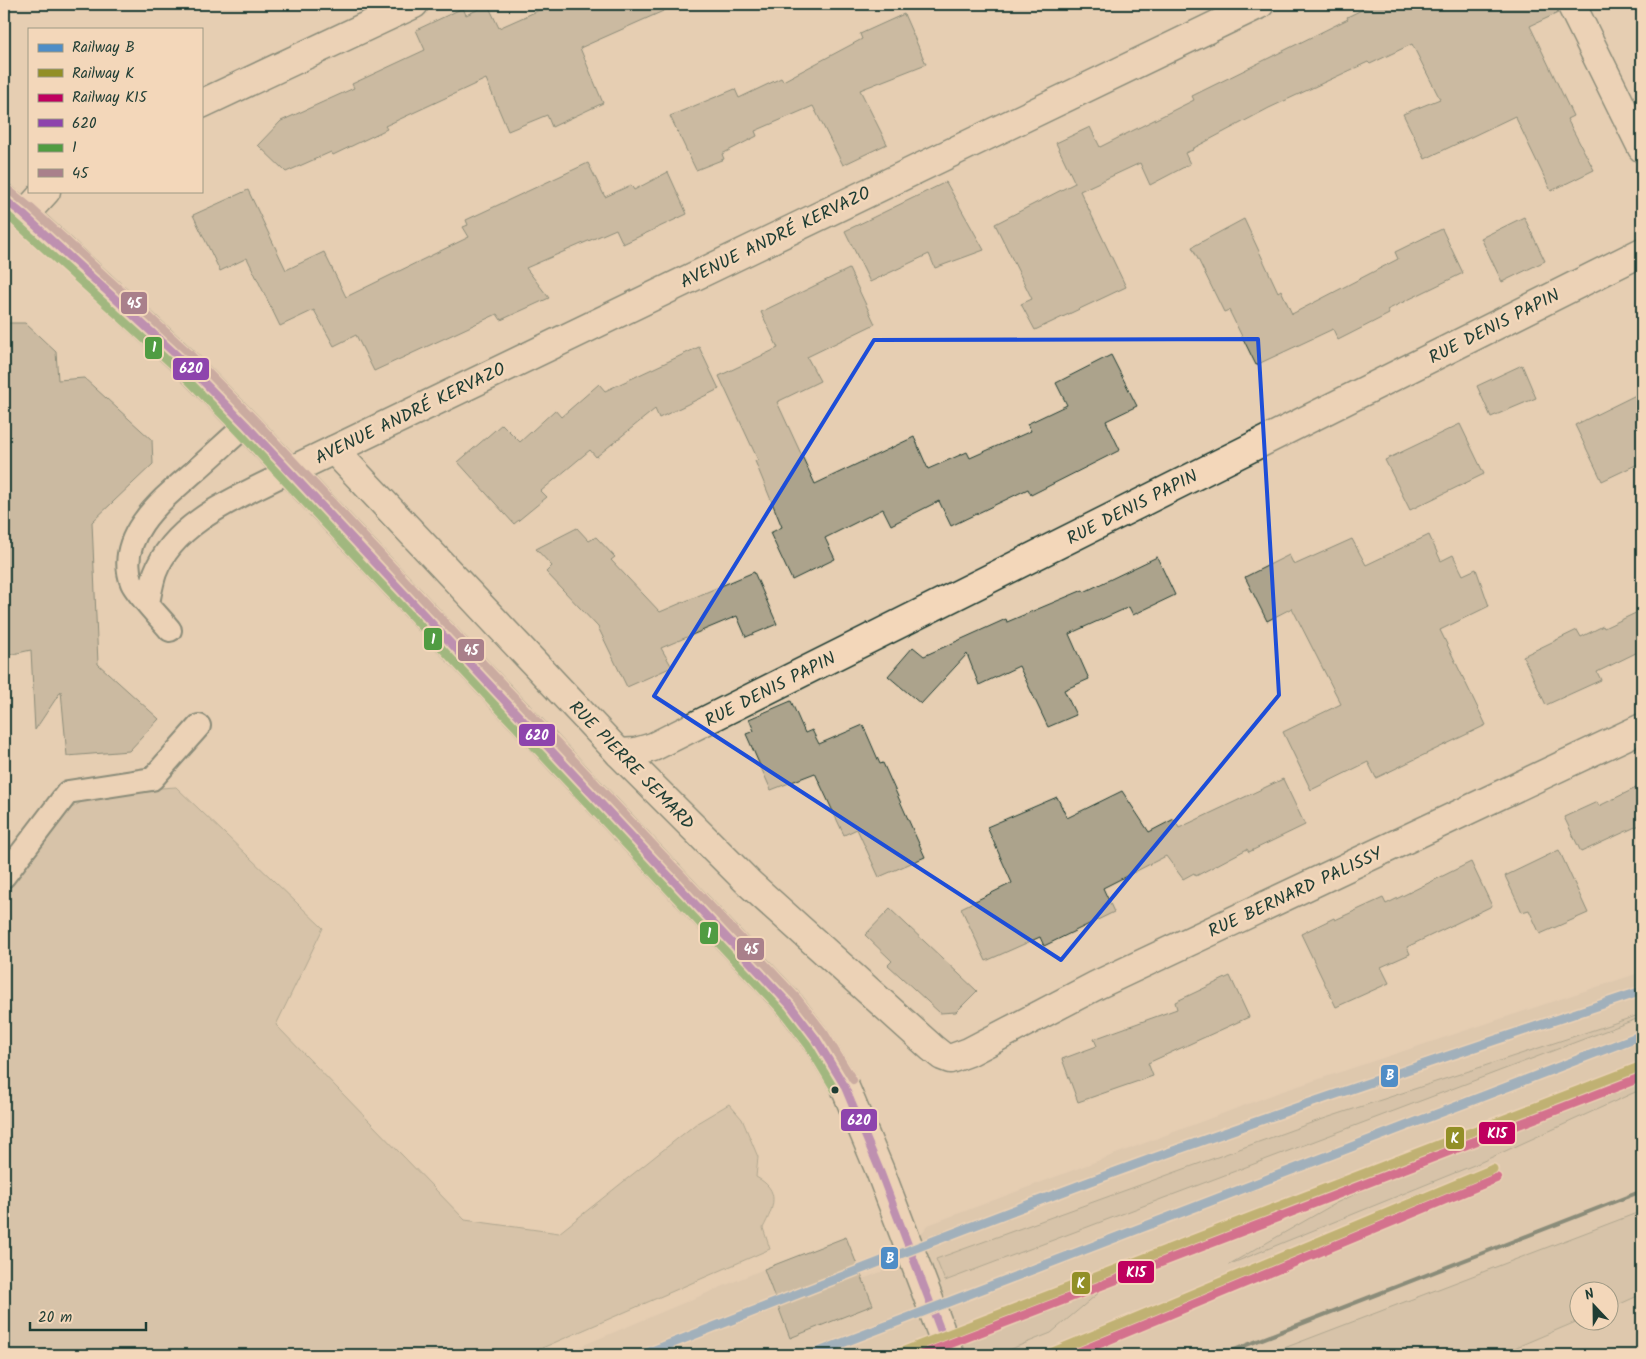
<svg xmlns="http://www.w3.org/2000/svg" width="1646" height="1359" viewBox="0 0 1646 1359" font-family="Kalam,sans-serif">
  <rect width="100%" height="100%" fill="#e6ceb2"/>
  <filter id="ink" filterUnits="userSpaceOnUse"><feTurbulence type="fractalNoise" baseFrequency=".02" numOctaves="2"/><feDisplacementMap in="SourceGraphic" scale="10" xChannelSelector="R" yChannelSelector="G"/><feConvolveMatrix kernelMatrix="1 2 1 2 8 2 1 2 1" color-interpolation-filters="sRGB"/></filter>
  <g filter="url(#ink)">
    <!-- built -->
    <path fill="#d5c1a7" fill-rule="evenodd" d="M1642,972V1355H560L764,1269L846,1237L863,1279L898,1265L928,1225L1277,1093ZM1578,1292H1608V1322H1578Z"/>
    <!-- green -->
    <g fill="#c5b69d" stroke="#727a68">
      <path d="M176,787L323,928L276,1025L465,1220L559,1233L697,1123L729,1104L742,1119L758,1157L756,1177C781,1190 774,1207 763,1228L770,1249L526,1355H4V885L55,818L88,798L145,789Z"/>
      <path d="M1642,1014V1017L945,1281L936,1259L1311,1123Z"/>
      <path d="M1642,1082V1089L1479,1163L1228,1265L1336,1203L1409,1169Z"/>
      <path d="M1642,1211V1294L1609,1309L1608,1292H1578V1321L1498,1355H1266Z"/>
      <path d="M1114,1280L1051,1333L996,1355H966L963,1343Z"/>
    </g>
    <!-- building -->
    <g fill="#aca38c" stroke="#1f3d34">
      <path d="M553,4H679L580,48L603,103L552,127L547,115L508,131L486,79L385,126L387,129L333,155L331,152L286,172L258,145L281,121L354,88L352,84L425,50L416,30L463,8L466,15L488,5L499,28Z"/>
      <path d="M1374,4H1556L1558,13L1530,26L1573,116L1567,119L1594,170L1551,191L1515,116L1425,159L1403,114L1440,99L1412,44L1370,64L1368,62L1269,108L1192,149L1193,150L1185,153L1190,164L1150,185L1140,163L1080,191L1126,287L1035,330L1021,304L1032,299L995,224L1075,183L1056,143L1090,127L1100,147L1194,100L1192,96L1348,19L1347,17Z"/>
      <path d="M904,14L926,64L860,90L887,144L843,165L813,106L755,131L757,136L722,154L724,159L696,170L670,116L735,89L739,98L781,78L783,81L862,39L860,34Z"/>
      <path d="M588,163L605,197L631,185L634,190L668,172L687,214L623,244L616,229L526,268L549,298L501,320L497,314L374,371L356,335L334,346L314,310L280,326L247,258L220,271L193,215L248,190L286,270L324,252L346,297L469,237L463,227L468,225L466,220Z"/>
      <path d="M946,182L984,250L935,268L929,254L870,282L845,231Z"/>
      <path d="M1524,217L1545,261L1502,282L1481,238Z"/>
      <path d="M1244,219L1278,292L1281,290L1292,314L1398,259L1395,252L1442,229L1463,273L1387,310L1389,314L1338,340L1333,329L1256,365L1229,310L1224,312L1192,247Z"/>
      <path d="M849,269L875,324L807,357L820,381L777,402L815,484L914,437L928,469L967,452L970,458L1031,431L1027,424L1067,405L1056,383L1111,355L1137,406L1106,421L1120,450L1031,495L1028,489L951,526L939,501L891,525L883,509L825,538L835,559L792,580L770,533L782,527L755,461L758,460L719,376L778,348L761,312Z"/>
      <path d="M4,323H25L56,352L58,380L84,378L152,440L153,464L92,522L98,664L159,719L129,751L67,756L61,691L35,730L31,650L4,656Z"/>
      <path d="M699,347L719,389L659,418L655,409L596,457L590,450L541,491L547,497L514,524L458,462L502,424L520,442L555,410L561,417L599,384L605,391Z"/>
      <path d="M1522,365L1536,398L1491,417L1477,386Z"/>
      <path d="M1642,392V462L1602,481L1575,425Z"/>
      <path d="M1460,424L1484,474L1410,510L1385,460Z"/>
      <path d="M577,528L589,541L596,537L615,557L611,560L660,612L754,572L777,624L746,637L737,616L661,648L672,667L627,687L598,627L546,572L552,566L536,549Z"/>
      <path d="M1429,535L1441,561L1453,555L1463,575L1476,569L1489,606L1440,630L1486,725L1376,778L1368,762L1311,790L1283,732L1341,704L1292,608L1267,621L1245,577L1289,555L1294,565L1352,539L1366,565Z"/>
      <path d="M1157,557L1175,595L1133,615L1129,607L1069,634L1089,679L1064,690L1076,715L1048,727L1019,666L979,685L967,654L921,704L888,676L913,647L924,656L1006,619L1007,622L1083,590L1084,592Z"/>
      <path d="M1642,610V650L1597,672L1601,680L1546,705L1523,656L1577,630L1581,637L1603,626L1604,628Z"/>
      <path d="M791,701L805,733L812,730L819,744L863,725L880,764L883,763L925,857L879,877L857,829L844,835L815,773L771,790L746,734L754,731L749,719Z"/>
      <path d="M1283,779L1305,825L1249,852L1247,849L1196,876L1194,873L1183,879L1166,856L1103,888L1114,912L1044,946L1040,937L986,961L961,908L1012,883L987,827L1057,797L1067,818L1122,791L1149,832L1174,819L1179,828Z"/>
      <path d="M1642,785V824L1581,852L1564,817L1597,802L1599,806Z"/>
      <path d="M1559,850L1588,913L1540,934L1529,910L1522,912L1505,876Z"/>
      <path d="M1471,862L1492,906L1407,947L1410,954L1381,967L1389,983L1336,1007L1301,934L1334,918L1335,920L1383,898L1386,904Z"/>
      <path d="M890,909L977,991L956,1012L940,1013L888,965L892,961L865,935Z"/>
      <path d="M1230,976L1249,1017L1148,1063L1153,1076L1078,1102L1062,1059L1097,1046L1094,1039L1177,1009L1175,1002Z"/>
      <path d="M846,1237L873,1305L790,1338L764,1269Z"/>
    </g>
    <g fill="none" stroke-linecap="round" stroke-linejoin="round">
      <!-- lane casing -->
      <g stroke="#1f3d34" stroke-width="26">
        <g id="lane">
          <path d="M148,603C150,593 152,582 155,573C175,520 244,495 290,471"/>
          <path d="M170,630C162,620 136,593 132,583C114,536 165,497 195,471C212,456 229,440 246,425"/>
          <path d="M4,876L68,792L152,779L199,726"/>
        </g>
      </g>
      <!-- street casing -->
      <g stroke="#1f3d34" stroke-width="31">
        <g id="street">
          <path d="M1571,4L1642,148"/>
          <path d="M201,104L414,4"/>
          <path d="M24,215L46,191"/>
          <path d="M334,450L619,753L750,884L932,1048L942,1056L950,1059L969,1052L1097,985L1642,728"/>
          <path d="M290,471L1260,4"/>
          <path d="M619,753L636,752L653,747L1642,252"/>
        </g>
      </g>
      <!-- secondary casing -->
      <g stroke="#1f3d34" stroke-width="31">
        <path id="secondary" d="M4,199L24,215L183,361L246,425L790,1005L816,1039L844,1085L880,1171L950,1355"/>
      </g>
      <!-- lane -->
      <use href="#lane" stroke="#f3d7ba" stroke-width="22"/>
      <!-- street -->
      <use href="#street" stroke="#f3d7ba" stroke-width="28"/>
      <!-- secondary -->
      <use href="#secondary" stroke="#f3d7ba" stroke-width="28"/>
      <!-- rail -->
      <path stroke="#1f3d34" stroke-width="4" d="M1221,1355L1642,1191"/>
      <!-- bus-1 casing -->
      <g stroke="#f3d7ba" stroke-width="11">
        <path id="bus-1" d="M4,199L24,215L183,361L246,425L790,1005L816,1039L844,1085L880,1171L950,1355"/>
      </g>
      <!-- bus-2 casing -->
      <g stroke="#f3d7ba" stroke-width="11">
        <path id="bus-2" d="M4,212L176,368L239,432L782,1011L808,1045L835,1090"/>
      </g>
      <!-- bus-3 casing -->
      <g stroke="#f3d7ba" stroke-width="11">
        <path id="bus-3" d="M10,191L31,208L190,354L253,418L797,998L825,1034L853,1080"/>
      </g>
      <!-- bus-1 -->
      <use href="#bus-1" stroke="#8e44ad" stroke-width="8"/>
      <!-- bus-2 -->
      <use href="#bus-2" stroke="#509c42" stroke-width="8"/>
      <!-- bus-3 -->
      <use href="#bus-3" stroke="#a9808b" stroke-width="8"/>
      <!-- rail-1 casing -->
      <g stroke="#f3d7ba" stroke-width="12">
        <g id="rail-1">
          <path d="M642,1355C811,1289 980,1221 1151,1159C1314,1100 1478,1046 1642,991"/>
          <path d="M811,1355L1642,1035"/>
        </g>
      </g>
      <!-- rail-2 casing -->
      <g stroke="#f3d7ba" stroke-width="12">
        <g id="rail-2">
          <path d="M894,1355L1642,1066"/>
          <path d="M1046,1355L1493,1169"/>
        </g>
      </g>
      <!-- rail-3 casing -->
      <g stroke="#f3d7ba" stroke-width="12">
        <g id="rail-3">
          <path d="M921,1355L1642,1077"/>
          <path d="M1072,1355L1497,1178"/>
        </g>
      </g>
      <!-- rail-1 -->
      <use href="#rail-1" stroke="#4f8dc6" stroke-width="9"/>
      <!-- rail-2 -->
      <use href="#rail-2" stroke="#928f26" stroke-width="9"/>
      <!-- rail-3 -->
      <use href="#rail-3" stroke="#bf005f" stroke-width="9"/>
    </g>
  </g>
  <!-- marked area -->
  <path d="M0 0H1646V1359H0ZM1258,339L1279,695L1061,960L654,696L874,340Z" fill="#e6ceb2" fill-opacity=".55" fill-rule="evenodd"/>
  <path fill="none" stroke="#1d4ed8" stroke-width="4" stroke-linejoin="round" d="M1258,339L1279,695L1061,960L654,696L874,340Z"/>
  <!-- markers -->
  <circle fill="#1f3d34" stroke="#f3d7ba" stroke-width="2" cx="835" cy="1090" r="4.5"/>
  <g text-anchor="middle" stroke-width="5" stroke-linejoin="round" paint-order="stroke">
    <!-- street labels -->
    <g font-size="18" fill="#1f3d34" stroke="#f3d7ba">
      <text transform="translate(775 237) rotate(-26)" y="6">AVENUE ANDRÉ KERVAZO</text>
      <text transform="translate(1494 326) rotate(-27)" y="6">RUE DENIS PAPIN</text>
      <text transform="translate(410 413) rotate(-26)" y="6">AVENUE ANDRÉ KERVAZO</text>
      <text transform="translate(1132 507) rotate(-27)" y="6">RUE DENIS PAPIN</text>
      <text transform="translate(770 689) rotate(-27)" y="6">RUE DENIS PAPIN</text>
      <text transform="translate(632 765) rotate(46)" y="6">RUE PIERRE SEMARD</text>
      <text transform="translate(1295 892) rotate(-25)" y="6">RUE BERNARD PALISSY</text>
    </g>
  </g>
  <g stroke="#f3d7ba" stroke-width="2">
    <rect x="120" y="291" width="28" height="24" rx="5" fill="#a9808b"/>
    <rect x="144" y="336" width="19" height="24" rx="5" fill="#509c42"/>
    <rect x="172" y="357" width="38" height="24" rx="5" fill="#8e44ad"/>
    <rect x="423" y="627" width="20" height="24" rx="5" fill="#509c42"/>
    <rect x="457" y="638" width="28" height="24" rx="5" fill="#a9808b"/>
    <rect x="518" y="723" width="38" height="24" rx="5" fill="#8e44ad"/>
    <rect x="699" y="921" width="20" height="24" rx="5" fill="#509c42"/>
    <rect x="736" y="937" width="29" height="24" rx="5" fill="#a9808b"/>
    <rect x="1380" y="1064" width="19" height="24" rx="5" fill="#4f8dc6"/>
    <rect x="840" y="1108" width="38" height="24" rx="5" fill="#8e44ad"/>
    <rect x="1478" y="1121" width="38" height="24" rx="5" fill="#bf005f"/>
    <rect x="1445" y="1126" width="20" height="24" rx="5" fill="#928f26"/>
    <rect x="880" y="1246" width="19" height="24" rx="5" fill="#4f8dc6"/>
    <rect x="1117" y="1260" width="38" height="24" rx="5" fill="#bf005f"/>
    <rect x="1071" y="1271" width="20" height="24" rx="5" fill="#928f26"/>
  </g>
  <g font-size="14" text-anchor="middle" font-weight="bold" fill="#fff">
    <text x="134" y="308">45</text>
    <text x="154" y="352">1</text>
    <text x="191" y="373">620</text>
    <text x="433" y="644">1</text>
    <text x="471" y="655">45</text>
    <text x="537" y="740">620</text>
    <text x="709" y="938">1</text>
    <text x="751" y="954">45</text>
    <text x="1390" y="1080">B</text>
    <text x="859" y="1125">620</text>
    <text x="1497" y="1138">K15</text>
    <text x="1455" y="1143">K</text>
    <text x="890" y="1263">B</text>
    <text x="1136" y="1277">K15</text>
    <text x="1081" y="1288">K</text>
  </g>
  <!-- margin -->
  <rect width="1646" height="1359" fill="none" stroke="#f3d7ba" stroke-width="20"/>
  <rect x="10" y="10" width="1626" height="1339" fill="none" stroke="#1f3d34" stroke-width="2" filter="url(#ink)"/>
  <!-- legend -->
  <rect x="28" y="28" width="175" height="165" fill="#f3d7ba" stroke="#9e9984"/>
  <rect x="38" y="44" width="25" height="8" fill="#4f8dc6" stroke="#9e9984"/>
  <text x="72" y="52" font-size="15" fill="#1f3d34">Railway B</text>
  <rect x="38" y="69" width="25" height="8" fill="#928f26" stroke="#9e9984"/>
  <text x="72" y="78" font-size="15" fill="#1f3d34">Railway K</text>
  <rect x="38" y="94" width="25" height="8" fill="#bf005f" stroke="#9e9984"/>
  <text x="72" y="102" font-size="15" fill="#1f3d34">Railway K15</text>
  <rect x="38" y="119" width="25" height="8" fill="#8e44ad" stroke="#9e9984"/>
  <text x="72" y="128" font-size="15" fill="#1f3d34">620</text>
  <rect x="38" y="144" width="25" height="8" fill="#509c42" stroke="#9e9984"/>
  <text x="72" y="152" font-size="15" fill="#1f3d34">1</text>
  <rect x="38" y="169" width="25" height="8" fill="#a9808b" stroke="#9e9984"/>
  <text x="72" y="178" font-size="15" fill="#1f3d34">45</text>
  <!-- north arrow -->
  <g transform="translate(1594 1306) rotate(338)"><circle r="24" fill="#f3d7ba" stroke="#9e9984"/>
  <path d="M0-4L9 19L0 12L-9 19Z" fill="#1f3d34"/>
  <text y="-8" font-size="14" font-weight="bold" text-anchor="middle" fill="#1f3d34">N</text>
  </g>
  <!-- scale -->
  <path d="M30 1322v8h116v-8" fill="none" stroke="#1f3d34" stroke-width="2.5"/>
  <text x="38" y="1322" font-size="15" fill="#1f3d34" stroke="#f3d7ba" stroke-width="4" paint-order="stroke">20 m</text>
</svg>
